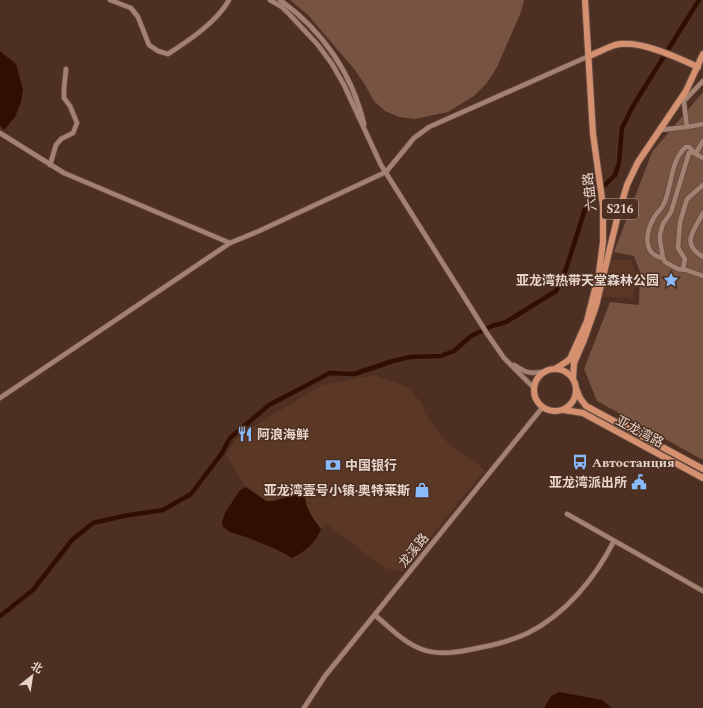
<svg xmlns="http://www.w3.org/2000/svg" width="703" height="708" viewBox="0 0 703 708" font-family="Spectral,'Noto Sans SC',serif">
  <rect width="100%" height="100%" fill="#4d3022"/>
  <!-- built -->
  <g fill="#5b3726">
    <path d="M611,260H631L637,277L633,298L602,297Z"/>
    <path d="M375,375L409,388L423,405L424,412L440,435L451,446L478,463L484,471L402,572L384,568L327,524L321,529L310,513L305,503V497L281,499L274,501H266L246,487L226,455L236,439L243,433L322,385Z"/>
  </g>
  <!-- green -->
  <g fill="#775342">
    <path d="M290,0H524L521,12L497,67L487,83L474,96L448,112L415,119L399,117L385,111L374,101L365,85L355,70L308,15Z"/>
    <path d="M703,92V460L597,401L584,369L610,302L639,305L640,272L634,256L614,252L652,152Z"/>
  </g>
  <!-- water -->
  <g fill="#310f00">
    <path d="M0,51L16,64L23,90L21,102L15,117L4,130L0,126Z"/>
    <path d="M246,487L266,501H274L299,493L305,497C306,509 313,519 321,529C317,541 304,553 292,558L276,549L246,537L230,532L223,527L222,522L225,513L240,490Z"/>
    <path d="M559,692L602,700L612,708H544L551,696Z"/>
  </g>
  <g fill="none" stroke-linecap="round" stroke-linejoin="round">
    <!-- canal -->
    <path stroke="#310f00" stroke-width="4.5" d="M0,616L33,590L72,540L93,523L123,516L163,510L191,494L222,453L230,438L269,405L330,373L354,374L393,361L410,357L441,356L454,351L471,336L492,326L506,322L556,291L566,269L585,209L595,195L615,175L619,163L622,128L633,106L699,0"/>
    <!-- minor casing -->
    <g stroke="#654c40" stroke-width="6">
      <g id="minor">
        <path d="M110,0L131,8L138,17L149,45L158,51L168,54C188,41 217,22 229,0"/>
        <path d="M270,0L282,7L290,15L318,45L332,64L344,85L381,165L488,335L504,358L533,387"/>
        <path d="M280,0C322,30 352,73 364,124"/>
        <path d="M684,101L703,81"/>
        <path d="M687,127L703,124"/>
        <path d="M660,130L687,127L683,95"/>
        <path d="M0,133L64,173L230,243L259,231L386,172L414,138L429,127L589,56"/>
        <path d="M696,153L703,141"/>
        <path d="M703,158L692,152L689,153L671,212L663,224L660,234V240L663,258L665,262L678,269L686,270L703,276"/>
        <path d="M50,165L56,145L61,139L73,133L77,123L70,106L64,98V88L66,69"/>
        <path d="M703,213C694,231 680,243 703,257"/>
        <path d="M663,258C641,254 646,230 655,216C659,210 663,208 665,201C672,184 671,159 686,147H689L695,153"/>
        <path d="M683,269L685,259L678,248L680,222L687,199L703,185"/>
        <path d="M514,365C525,372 528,374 542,372"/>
        <path d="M0,398L230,243"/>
        <path d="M567,514L703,591"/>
        <path d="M375,615C389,627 403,642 421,649C439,656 460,652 478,648C494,645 513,640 528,633C566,614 595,578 614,541"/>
        <path d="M304,708L325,676L542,408"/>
      </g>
    </g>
    <!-- major casing -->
    <g stroke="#654c40" stroke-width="8">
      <g id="major">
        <path d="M589,56C597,53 606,48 615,45C638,39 676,57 698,67"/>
        <circle cx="555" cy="390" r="21"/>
        <path d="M555,369L566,362L570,359L579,339L587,321L599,273L603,242V206L593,134L585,0"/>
        <path d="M573,379L574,363L584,340L596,306L617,219L627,185L638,162L686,91L703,54"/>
        <path d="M576,388L580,398L586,406L703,469"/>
        <path d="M564,410L583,413L703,478"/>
      </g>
    </g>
    <!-- minor -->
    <use href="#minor" stroke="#a48272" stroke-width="4.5"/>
    <!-- major -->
    <use href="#major" stroke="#d59070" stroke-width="6"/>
  </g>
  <!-- icons -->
  <defs>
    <g id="sight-bare" transform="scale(1.2)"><path d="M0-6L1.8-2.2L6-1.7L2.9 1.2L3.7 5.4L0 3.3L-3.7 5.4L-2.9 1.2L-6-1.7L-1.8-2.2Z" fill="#89bafc" stroke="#4d3022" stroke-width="2.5" paint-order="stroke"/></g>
    <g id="restaurant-bare" transform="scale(1.2)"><path d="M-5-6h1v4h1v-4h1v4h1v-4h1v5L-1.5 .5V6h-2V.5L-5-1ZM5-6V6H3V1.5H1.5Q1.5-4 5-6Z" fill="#89bafc" stroke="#4d3022" stroke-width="2.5" paint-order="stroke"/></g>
    <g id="bus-bare" transform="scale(1.2)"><path d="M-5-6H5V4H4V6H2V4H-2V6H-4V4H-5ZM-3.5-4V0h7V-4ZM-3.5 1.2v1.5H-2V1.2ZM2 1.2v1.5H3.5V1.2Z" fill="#89bafc" stroke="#4d3022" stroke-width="2.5" paint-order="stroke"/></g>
    <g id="bank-bare" transform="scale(1.2)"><path d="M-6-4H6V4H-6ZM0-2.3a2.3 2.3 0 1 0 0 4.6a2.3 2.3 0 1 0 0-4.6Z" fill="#89bafc" stroke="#4d3022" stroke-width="2.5" paint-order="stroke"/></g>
    <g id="civic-bare" transform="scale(1.2)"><path d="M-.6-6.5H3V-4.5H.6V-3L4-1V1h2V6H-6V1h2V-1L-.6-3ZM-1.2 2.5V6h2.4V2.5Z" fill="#89bafc" stroke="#4d3022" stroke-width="2.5" paint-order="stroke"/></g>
    <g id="shop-bare" transform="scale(1.2)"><path d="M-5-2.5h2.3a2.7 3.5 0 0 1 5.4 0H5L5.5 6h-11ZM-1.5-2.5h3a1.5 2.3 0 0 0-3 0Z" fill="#89bafc" stroke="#4d3022" stroke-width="2.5" paint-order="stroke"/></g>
  </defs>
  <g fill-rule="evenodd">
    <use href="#sight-bare" x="671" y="280"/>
    <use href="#restaurant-bare" x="245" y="434"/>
    <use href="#bus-bare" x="580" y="462"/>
    <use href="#bank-bare" x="333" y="465"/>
    <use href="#civic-bare" x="639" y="482"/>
    <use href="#shop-bare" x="422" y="490"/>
  </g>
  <g text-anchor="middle" stroke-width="3" stroke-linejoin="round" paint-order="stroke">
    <!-- shield labels -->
    <rect fill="#4d3022" stroke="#b9a398" stroke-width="1" x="602" y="199" width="36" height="20" rx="3"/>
    <g font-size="12" font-weight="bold" fill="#e7d4cb">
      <text x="620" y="213">S216</text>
    </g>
    <!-- street labels -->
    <g font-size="13" fill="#e7d4cb" stroke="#4d3022">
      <text transform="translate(589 192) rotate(-96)" y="5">六盘路</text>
      <text transform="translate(640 431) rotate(28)" y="5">亚龙湾路</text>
      <text transform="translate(413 550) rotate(-51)" y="5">龙溪路</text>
    </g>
    <!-- poi labels -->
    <g font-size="13" font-weight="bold" fill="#e7d4cb" stroke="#4d3022" text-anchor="end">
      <text x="659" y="285">亚龙湾热带天堂森林公园</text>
      <text x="257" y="439" text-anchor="start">阿浪海鲜</text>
      <text x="592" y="467" text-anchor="start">Автостанция</text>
      <text x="345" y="470" text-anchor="start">中国银行</text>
      <text x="627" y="487">亚龙湾派出所</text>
      <text x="410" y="495">亚龙湾壹号小镇·奥特莱斯</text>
    </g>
  </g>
  <!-- north arrow -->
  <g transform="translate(32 676) rotate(30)" stroke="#4d3022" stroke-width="3" paint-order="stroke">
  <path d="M0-3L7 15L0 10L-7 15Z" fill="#e7d4cb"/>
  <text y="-6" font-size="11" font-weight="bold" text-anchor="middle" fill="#e7d4cb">北</text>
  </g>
</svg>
